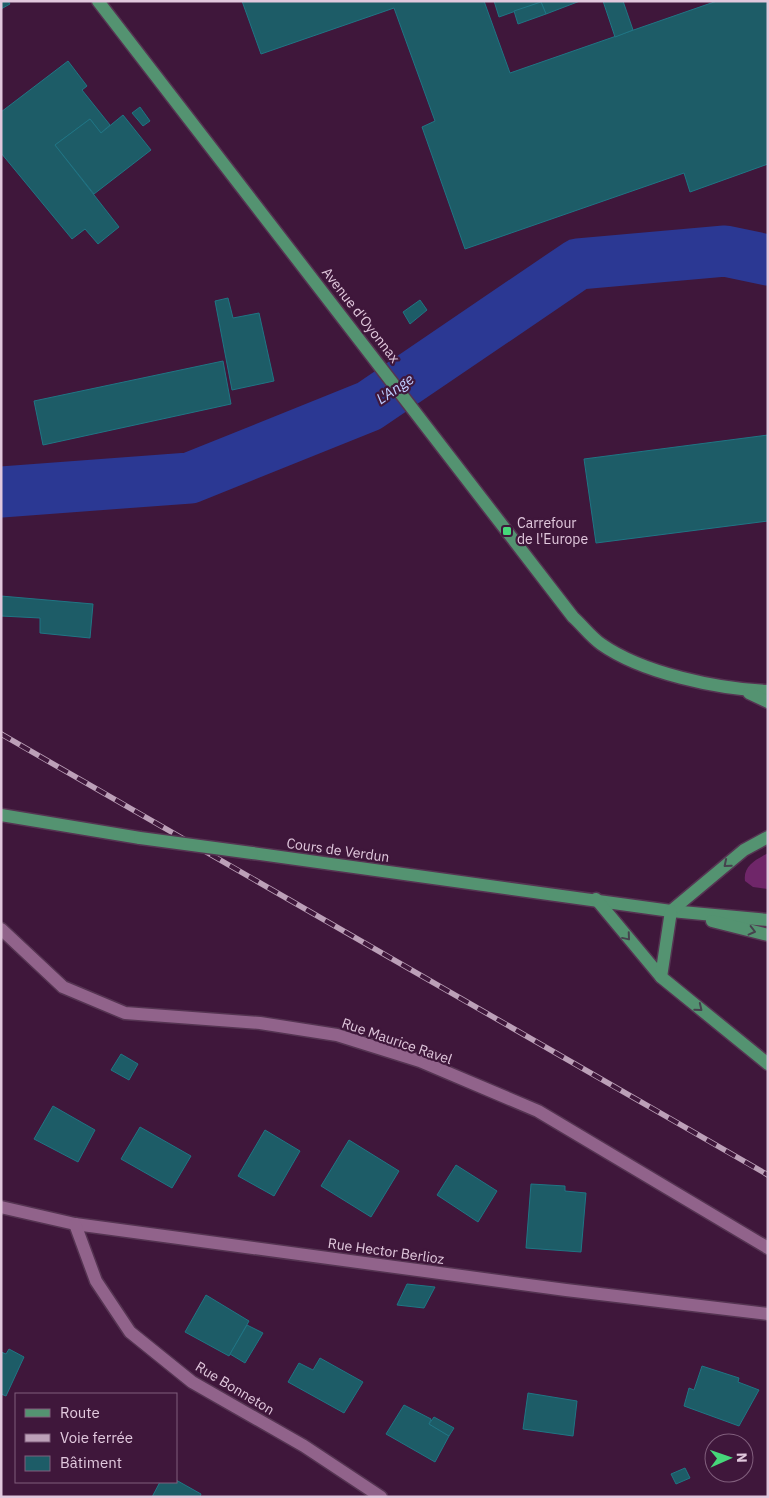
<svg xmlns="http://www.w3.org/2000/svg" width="769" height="1498" viewBox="0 0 769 1498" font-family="'IBM Plex Sans',sans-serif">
  <rect width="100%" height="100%" fill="#3f173b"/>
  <!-- green -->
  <path fill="#6f2669" d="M768,853V889L753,887L745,881C743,866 755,860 768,853Z"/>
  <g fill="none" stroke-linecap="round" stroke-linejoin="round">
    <!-- river -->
    <path stroke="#2b3893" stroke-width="51" d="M1,492L190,478L369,406L578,264L725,251L768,260"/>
  </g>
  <!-- building -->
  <g fill="#1d5c67" stroke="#207584">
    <path d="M1,1H8L10,4L1,9Z"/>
    <path d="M242,1H484L510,73L717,1H768V164L690,192L684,173L465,249L422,127L435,121L394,8L261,54Z"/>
    <path d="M494,1H580L546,14L541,2L499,17Z"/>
    <path d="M603,1H623L633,30L615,37Z"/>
    <path d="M541,2L546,14L518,24L514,11Z"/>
    <path d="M68,61L87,86L82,90L110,125L101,133L90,119L55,145L119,227L98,244L85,229L72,239L1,153V112Z"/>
    <path d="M140,107L150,121L143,126L132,113Z"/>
    <path d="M123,115L151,150L94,194L55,145L90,119L101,133Z"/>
    <path d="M228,298L233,318L259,313L274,381L232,390L215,301Z"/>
    <path d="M420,300L427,310L410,324L403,312Z"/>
    <path d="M223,361L231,404L43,445L34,401Z"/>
    <path d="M768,435V521L596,543L584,459Z"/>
    <path d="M1,596L93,604L90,638L40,633V618L1,616Z"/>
    <path d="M121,1054L138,1064L129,1080L111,1070Z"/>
    <path d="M53,1106L95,1130L78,1162L34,1139Z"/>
    <path d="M140,1127L191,1156L172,1188L121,1159Z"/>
    <path d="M265,1130L300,1151L274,1196L238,1176Z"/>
    <path d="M349,1140L399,1171L371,1217L321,1186Z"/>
    <path d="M456,1165L497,1191L478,1222L437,1195Z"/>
    <path d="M531,1184L565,1186V1191L586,1193L581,1252L526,1248Z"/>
    <path d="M407,1284L435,1287L424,1308L397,1305Z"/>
    <path d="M206,1295L249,1321L229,1356L185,1332Z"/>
    <path d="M247,1325L263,1333L245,1363L230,1354Z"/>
    <path d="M9,1349L24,1357L6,1396L1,1394V1352L6,1354Z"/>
    <path d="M320,1358L363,1382L344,1413L288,1382L299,1363L313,1370Z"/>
    <path d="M702,1366L739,1378L738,1382L759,1390L739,1426L684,1406L689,1388L694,1390Z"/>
    <path d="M528,1393L577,1401L573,1436L523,1429Z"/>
    <path d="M404,1405L431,1419L429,1424L449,1436L435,1462L386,1434Z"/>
    <path d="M434,1417L454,1428L449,1436L429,1424Z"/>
    <path d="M685,1468L690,1478L676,1484L671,1474Z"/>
    <path d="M176,1480L201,1494L200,1497H152L160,1482Z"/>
  </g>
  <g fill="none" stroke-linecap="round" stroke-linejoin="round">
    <!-- minor casing -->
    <g stroke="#553452" stroke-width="15">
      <g id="minor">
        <path d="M1,929L63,987L125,1013L260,1023L337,1035L420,1061L538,1111L768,1248"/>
        <path d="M1,1207L75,1224L566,1290L768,1314"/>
        <path d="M75,1224L96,1281L130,1332L192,1382L304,1446L381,1497"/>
      </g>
    </g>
    <!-- major casing -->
    <g stroke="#553452" stroke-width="15">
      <g id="major">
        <path d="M98,1L573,617C582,625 591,637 601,644C642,673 717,689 768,691"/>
        <path d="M749,693L768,702"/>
        <path d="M1,815L140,838"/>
        <path d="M252,853L671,911L768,920"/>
        <path d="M596,899L661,977L768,1064"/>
        <path d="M671,911L744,850L768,837"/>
        <path d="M712,921L768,935"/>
        <path d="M661,977L671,911"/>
      </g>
    </g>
    <!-- minor -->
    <use href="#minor" stroke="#91638b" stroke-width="12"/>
    <!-- major -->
    <use href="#major" stroke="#549371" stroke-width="12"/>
    <!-- rail casing -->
    <g stroke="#bca0b8" stroke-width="5.5">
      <path id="rail" d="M1,734L768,1175"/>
    </g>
    <!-- rail -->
    <use href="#rail" stroke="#3f173b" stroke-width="4" stroke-dasharray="11" stroke-linecap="butt"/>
    <!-- major-bridge casing -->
    <g stroke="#553452" stroke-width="15" stroke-linecap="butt">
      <path id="major-bridge" d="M140,838L252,853"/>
    </g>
    <!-- major-bridge -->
    <use href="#major-bridge" stroke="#549371" stroke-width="12"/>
  </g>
  <!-- one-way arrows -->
  <defs><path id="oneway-chevron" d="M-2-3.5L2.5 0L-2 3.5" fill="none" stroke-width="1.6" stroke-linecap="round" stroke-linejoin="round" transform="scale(1.25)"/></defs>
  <g stroke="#46424e">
    <use href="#oneway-chevron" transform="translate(727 864) rotate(140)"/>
    <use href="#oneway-chevron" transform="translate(752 931) rotate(14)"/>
    <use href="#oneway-chevron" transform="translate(627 937) rotate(50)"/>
    <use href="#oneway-chevron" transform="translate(699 1008) rotate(39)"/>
  </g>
  <!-- markers -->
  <rect fill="#46d77a" stroke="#3f173b" stroke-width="2" x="502" y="526" width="10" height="10" rx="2.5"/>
  <g text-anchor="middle" stroke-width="4.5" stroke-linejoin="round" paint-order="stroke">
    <!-- street labels -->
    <g font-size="14" fill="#e1c8dd" stroke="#3f173b">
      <text transform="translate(361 315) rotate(52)" y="5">Avenue d'Oyonnax</text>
      <text transform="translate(338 850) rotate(8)" y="5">Cours de Verdun</text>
      <text transform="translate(397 1041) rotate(19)" y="5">Rue Maurice Ravel</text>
      <text transform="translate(386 1251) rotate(8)" y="5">Rue Hector Berlioz</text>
      <text transform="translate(235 1388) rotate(31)" y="5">Rue Bonneton</text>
    </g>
    <!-- poi labels -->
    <g font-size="14" fill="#e1c8dd" stroke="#3f173b" text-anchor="start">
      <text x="517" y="528">Carrefour<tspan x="517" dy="16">de l'Europe</tspan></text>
    </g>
    <!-- water labels -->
    <g font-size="15" font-style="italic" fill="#becdff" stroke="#3f173b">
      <text transform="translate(395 389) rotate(-34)" y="5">L'Ange</text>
    </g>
  </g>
  <!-- border -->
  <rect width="769" height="1498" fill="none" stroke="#e1c8dd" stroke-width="5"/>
  <!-- legend -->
  <rect x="15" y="1393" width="162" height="90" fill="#3f173b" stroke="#805e7c"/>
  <rect x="25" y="1409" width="25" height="8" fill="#549371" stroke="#805e7c"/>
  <text x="60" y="1418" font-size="15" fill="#e1c8dd">Route</text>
  <rect x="25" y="1434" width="25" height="8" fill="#bca0b8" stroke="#805e7c"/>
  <text x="60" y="1443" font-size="15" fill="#e1c8dd">Voie ferrée</text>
  <rect x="25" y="1456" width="25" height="15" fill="#1d5c67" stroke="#805e7c"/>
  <text x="60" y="1468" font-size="15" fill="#e1c8dd">Bâtiment</text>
  <!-- north arrow -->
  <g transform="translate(729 1458) rotate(88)"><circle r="24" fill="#3f173b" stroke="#805e7c"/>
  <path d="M0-4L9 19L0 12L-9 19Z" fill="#46d77a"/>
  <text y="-8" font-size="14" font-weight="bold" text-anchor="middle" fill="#e1c8dd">N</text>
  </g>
</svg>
